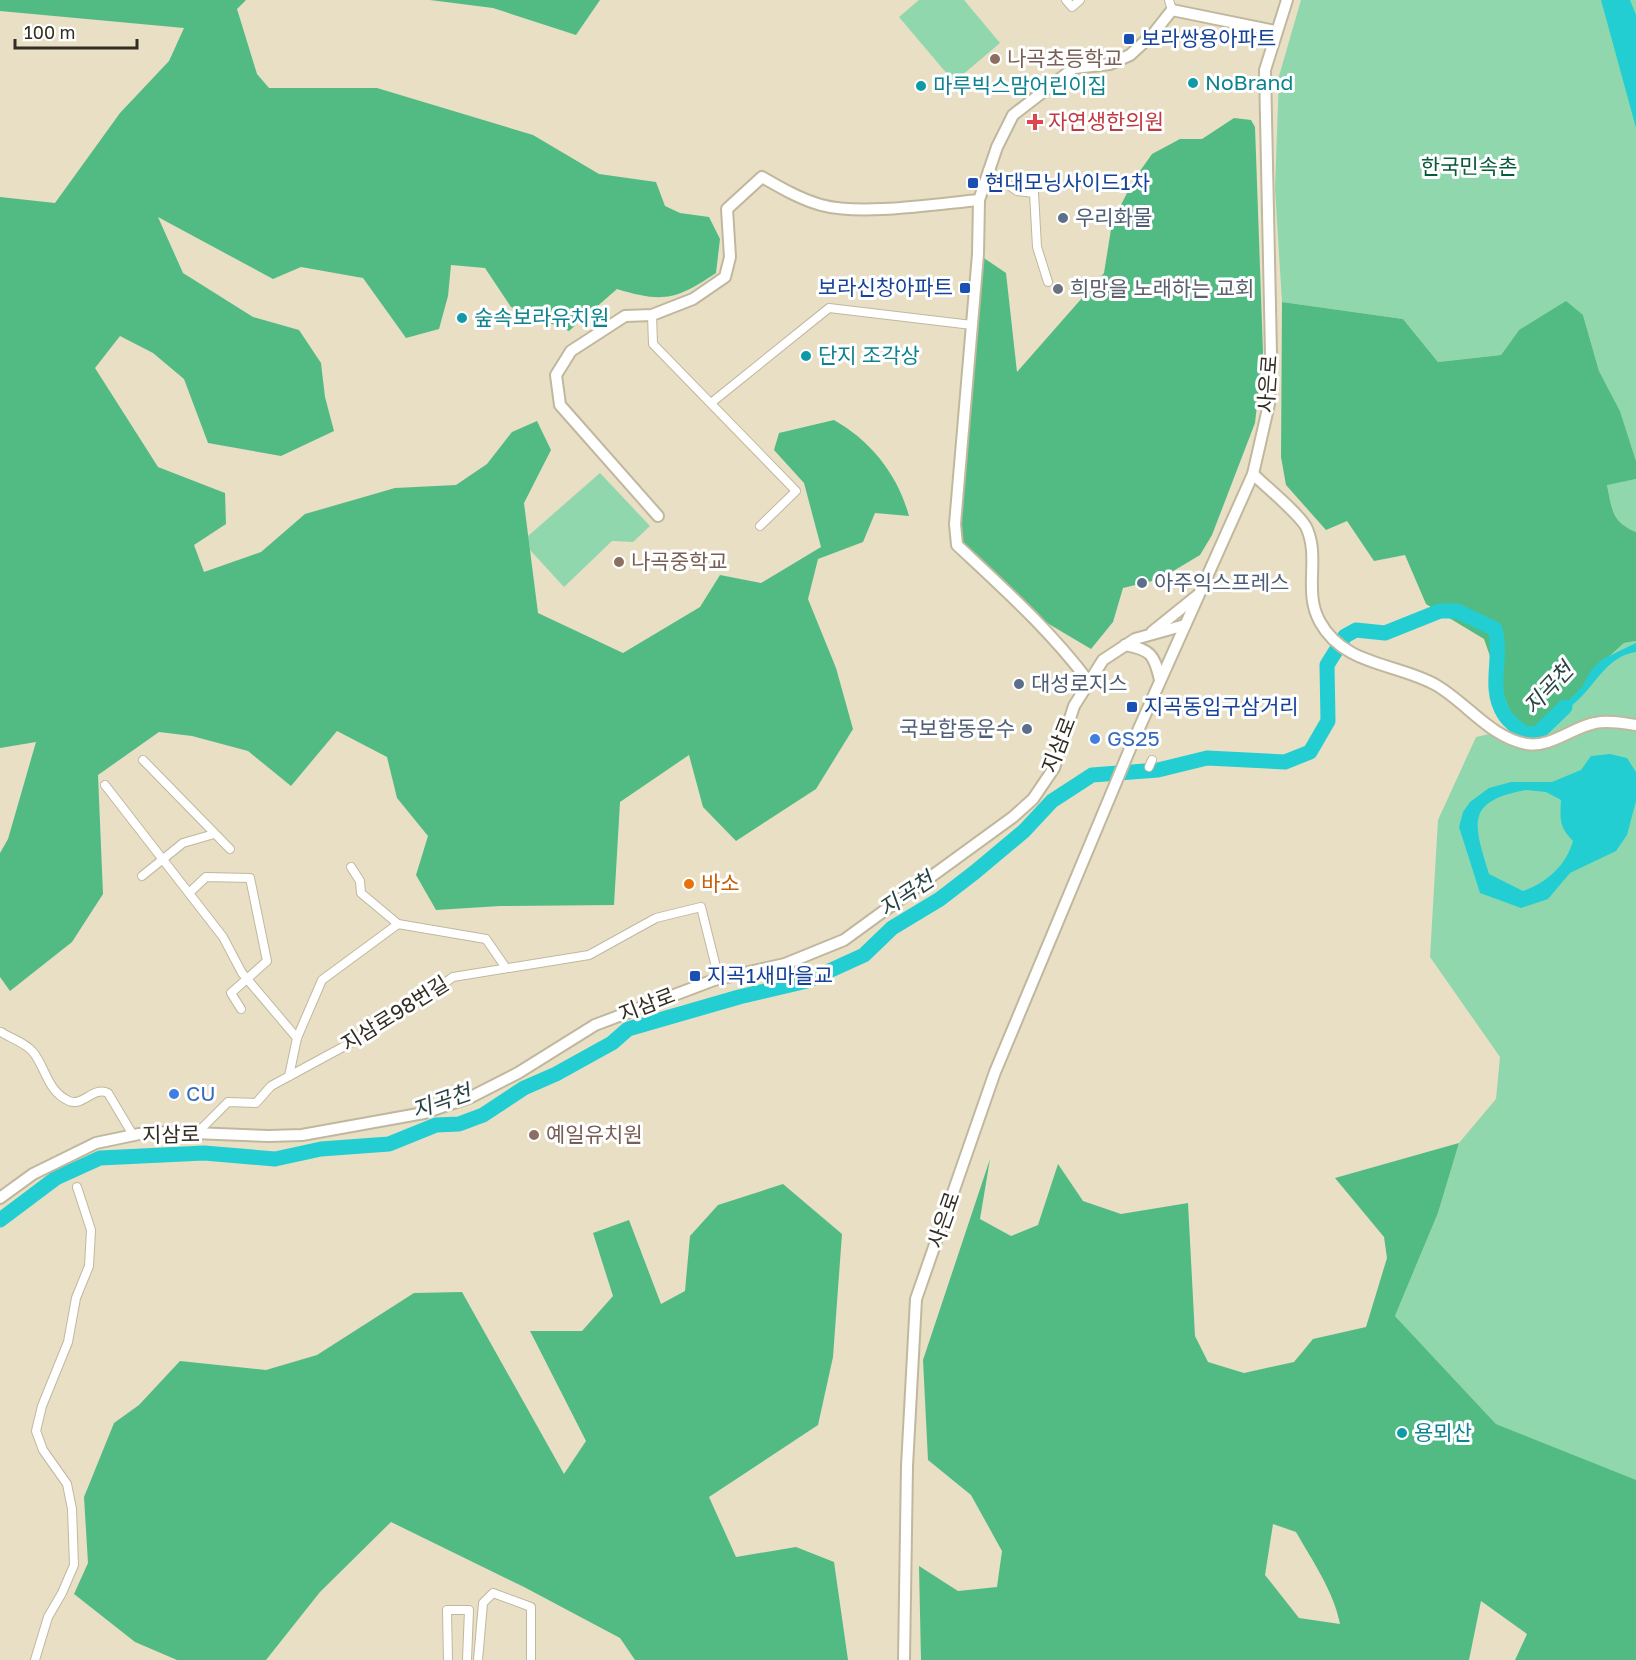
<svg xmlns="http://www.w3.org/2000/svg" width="1636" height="1660" viewBox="0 0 1636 1660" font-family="'Golos Text','Noto Sans KR',sans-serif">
  <rect width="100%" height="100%" fill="#e8dfc4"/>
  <!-- green -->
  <g fill="#90d7ae">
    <path d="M919,0H964L1000,43L954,82L899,17Z"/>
    <path d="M1301,0H1636V461L1620,411L1599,371L1583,315L1519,330L1501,355L1438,362L1403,319L1282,302L1275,189L1279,76Z"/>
    <path d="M600,473L650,526L633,542L612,541L564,587L530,550L528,536Z"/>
    <path d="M1636,479V532C1611,522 1612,508 1607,484Z"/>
    <path d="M1636,641V1481L1496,1424L1395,1316L1438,1213L1459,1143L1496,1099L1500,1057L1430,957L1438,820L1476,737L1507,730L1541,751L1539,738L1551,727L1562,703L1624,643Z"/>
  </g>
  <!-- forest -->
  <g fill="#52bb84" fill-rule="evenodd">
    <path d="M0,0H246L237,9L257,74L269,88H377L533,135L599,174L656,182L665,206L680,213L709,217L720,239L716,273C676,300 663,303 617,289L569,331L511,307L485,268L451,265L448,296L439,329L406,338L363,278L301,267L273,279L158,217L183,273L253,317L299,330L321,363L325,397L334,431L281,456L208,443L184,379L153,353L120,336L95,368L158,467L225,493L226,524L194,545L204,572L261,552L305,514L395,488L456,485L487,464L512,432L537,421L551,450L524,503L538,613L623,653L700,607L720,575L761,583L821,547L804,483L774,450L779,433L834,420C871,441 898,475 909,516L875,513L863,542L818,559L808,599L836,668L853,729L816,789L736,841L703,807L689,755L620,802L614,905L500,906L436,910L416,875L428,836L397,798L387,757L337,731L291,786L248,751L192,736L159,732L98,775L103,894L72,942L10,991L0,977V853L8,839L36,742L0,748V197L55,203L120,113L169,61L184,28L0,11Z"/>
    <path d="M430,0H600L576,35L493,8Z"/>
    <path d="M1234,118L1251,120L1255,127L1263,352L1255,423L1212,535L1200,555L1160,579L1123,588L1113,622L1091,649L1032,614L957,545L978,254L1006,273L1017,372L1104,273L1112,223L1133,181L1152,154L1180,139H1202Z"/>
    <path d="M1566,301L1583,315L1599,371L1620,411L1636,461V479L1607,485C1612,508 1611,522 1636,532V641L1624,643L1600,665L1579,694L1538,733L1514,724L1484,639L1426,604L1405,555L1374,561L1347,521L1326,530L1286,485L1281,457L1282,302L1403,319L1438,362L1501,355L1519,330Z"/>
    <path d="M1459,1143L1438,1213L1395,1316L1496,1424L1636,1480V1660H1515L1527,1634L1481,1601L1469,1660H921L919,1566L958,1591L997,1587L1002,1551L971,1495L928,1460L923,1360L990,1159L980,1219L1011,1236L1038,1225L1058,1164L1083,1201L1121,1214L1188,1203L1195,1336L1208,1362L1244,1373L1294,1362L1313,1339L1366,1327L1387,1258L1384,1237L1335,1178ZM1273,1524L1296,1532C1312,1560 1334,1592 1340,1624L1299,1618L1265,1575Z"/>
    <path d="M783,1184L842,1234L833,1357L818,1425L709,1497L736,1557L796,1547L834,1562L848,1660H635L620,1638L524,1587L391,1522L320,1592L266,1660H177L135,1642L74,1594L88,1563L84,1497L114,1423L139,1405L180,1361L266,1370L317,1355L414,1293L462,1292L564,1474L586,1441L530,1331H582L613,1296L593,1233L629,1220L661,1304L685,1291L690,1236L718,1205Z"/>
  </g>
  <!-- water -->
  <g fill="#22ced2" fill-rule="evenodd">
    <path d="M1601,0H1630L1636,15V128Z"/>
    <path d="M1636,643V652C1608,656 1597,682 1579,699C1570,708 1559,716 1549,724L1554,715L1582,687L1592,669L1603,659Z"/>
    <path d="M1610,754L1627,758L1636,772V801L1627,835L1616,851L1570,873L1548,899L1521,908L1480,893L1459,827L1463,812L1470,802L1489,788L1511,782H1552L1581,770L1591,756ZM1526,790L1546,792L1561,800C1560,819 1559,827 1573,841C1566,866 1546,883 1523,891L1489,874C1474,825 1464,801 1526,790Z"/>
  </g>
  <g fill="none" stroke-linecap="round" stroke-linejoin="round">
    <!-- river -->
    <path stroke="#22ced2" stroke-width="15" d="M0,1220L56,1178L100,1158L204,1153L275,1159L321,1149L389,1144L436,1125L459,1124L483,1115L524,1088L556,1074L612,1043L628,1029L739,997L807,981L864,955L892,928L940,899L975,872L1024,831L1052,801L1092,775L1158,770L1207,758L1285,762L1310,752L1328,721L1327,665L1345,636L1356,630L1385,633L1440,611H1457L1495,629C1503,658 1487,687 1504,714C1508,722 1518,728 1525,734L1538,733L1565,707"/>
    <!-- street casing -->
    <g stroke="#c0b89e" stroke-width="10">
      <g id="street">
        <path d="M1066,0L1072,7L1080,0"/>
        <path d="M1169,0L1172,10"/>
        <path d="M988,170L1017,191L1034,193L1037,247L1048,282"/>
        <path d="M652,315L653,344L796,491L760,526"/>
        <path d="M711,403L829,308L972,325"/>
        <path d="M143,760L230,849"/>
        <path d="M1149,767L1152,760"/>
        <path d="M105,785L223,937L242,973L297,1038"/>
        <path d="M351,867L360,881L361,893L398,924"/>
        <path d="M142,876L183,843L214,834"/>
        <path d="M189,893L206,877L250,878L267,961L231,993L241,1009"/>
        <path d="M1,1032C10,1038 26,1043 33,1052C46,1068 47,1091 69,1101C83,1107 93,1086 108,1093L133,1135"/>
        <path d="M289,1076L297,1038L322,980L398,924L486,939L506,968"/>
        <path d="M196,1134L228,1102L256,1103L271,1086L391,1021L453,977L589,955L656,918L701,907L719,979"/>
        <path d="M35,1660L48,1617L62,1593L74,1565L72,1509L67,1484L43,1450L36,1431L42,1406L68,1342L76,1298L89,1266L91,1230L77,1187"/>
        <path d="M448,1660L447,1610H469L467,1660"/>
        <path d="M478,1660L483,1603L493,1593L531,1607V1660"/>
      </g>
    </g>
    <!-- secondary casing -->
    <g stroke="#c0b89e" stroke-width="14">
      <g id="secondary">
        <path d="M979,200L978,254L955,524L957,545C1004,589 1050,630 1089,682"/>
        <path d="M1253,474C1264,485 1303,517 1307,529C1320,559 1303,592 1320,622C1344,666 1397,663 1436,685C1467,703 1491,738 1527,744C1550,748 1573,727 1595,723C1608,720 1623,723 1636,725"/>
        <path d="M658,516L560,405L556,375L571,351L625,316L652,315L693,299L725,277L730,257L727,209L762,177C781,188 800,199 821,205C861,216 936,204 979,200L997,147L1013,115L1074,68L1110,64L1130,55L1153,34L1172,10L1275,31"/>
        <path d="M1152,632L1198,595"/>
        <path d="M1125,645C1151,650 1154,654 1160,680"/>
        <path d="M0,1198L33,1174L96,1143L139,1134L168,1132L269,1136L302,1135L424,1113L471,1097L518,1073L595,1025L714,980L785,964L844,940L1013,817L1033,799L1054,768L1074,706L1103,660L1135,639L1185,625"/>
        <path d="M904,1660L907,1466L916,1299L995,1072L1132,744L1253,474L1269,404L1271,354L1265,70L1287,0"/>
      </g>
    </g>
    <!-- street -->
    <use href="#street" stroke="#fff" stroke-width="8"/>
    <!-- secondary -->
    <use href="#secondary" stroke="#fff" stroke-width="10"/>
  </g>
  <!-- markers -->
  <g fill="#1a4fb4" stroke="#fff" stroke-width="2">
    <rect x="1123" y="33" width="12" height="12" rx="3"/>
    <rect x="967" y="177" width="12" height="12" rx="3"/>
    <rect x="959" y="282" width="12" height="12" rx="3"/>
    <rect x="1126" y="701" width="12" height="12" rx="3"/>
    <rect x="689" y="970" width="12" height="12" rx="3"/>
  </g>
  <g fill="#8d6e63" stroke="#fff" stroke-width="2">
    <circle cx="995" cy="59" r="6"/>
    <circle cx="619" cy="562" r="6"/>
    <circle cx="534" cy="1135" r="6"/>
  </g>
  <g fill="#0f9aa8" stroke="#fff" stroke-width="2">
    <circle cx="1193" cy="83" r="6"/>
    <circle cx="921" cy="86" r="6"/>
    <circle cx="462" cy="318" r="6"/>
    <circle cx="806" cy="356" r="6"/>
    <circle cx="1402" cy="1433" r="6"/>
  </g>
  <path fill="#e0444e" stroke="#fff" stroke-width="2" d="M1032 113h6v6h6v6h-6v6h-6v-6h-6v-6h6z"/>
  <g fill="#5c6f8a" stroke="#fff" stroke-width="2">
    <circle cx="1063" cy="218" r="6"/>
    <circle cx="1142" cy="583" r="6"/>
    <circle cx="1019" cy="684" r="6"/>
    <circle cx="1027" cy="729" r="6"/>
  </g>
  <circle fill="#6b7280" stroke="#fff" stroke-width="2" cx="1058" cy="289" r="6"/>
  <g fill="#3f7fe0" stroke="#fff" stroke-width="2">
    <circle cx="1095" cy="739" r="6"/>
    <circle cx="174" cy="1094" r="6"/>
  </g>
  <circle fill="#e8710a" stroke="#fff" stroke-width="2" cx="689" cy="884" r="6"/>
  <g text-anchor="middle" stroke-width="6" stroke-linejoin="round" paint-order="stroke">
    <!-- transit labels -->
    <g font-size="21" fill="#164399" stroke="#fff" text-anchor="start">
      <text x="1141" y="46">보라쌍용아파트</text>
      <text x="985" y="190">현대모닝사이드1차</text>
      <text x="953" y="295" text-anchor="end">보라신창아파트</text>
      <text x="1144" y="714">지곡동입구삼거리</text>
      <text x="707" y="983">지곡1새마을교</text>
    </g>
    <!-- education labels -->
    <g font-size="21" fill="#785e54" stroke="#fff" text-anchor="start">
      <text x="1007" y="66">나곡초등학교</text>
      <text x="631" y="569">나곡중학교</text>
      <text x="546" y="1142">예일유치원</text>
    </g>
    <!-- culture labels -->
    <g font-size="21" fill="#0d838f" stroke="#fff" text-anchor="start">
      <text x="1205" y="90">NoBrand</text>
      <text x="933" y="93">마루빅스맘어린이집</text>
      <text x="474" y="325">숲속보라유치원</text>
      <text x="818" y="363">단지 조각상</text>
      <text x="1414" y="1440">용뫼산</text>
    </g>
    <!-- health labels -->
    <g font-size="21" fill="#be3a42" stroke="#fff" text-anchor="start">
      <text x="1048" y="129">자연생한의원</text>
    </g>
    <!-- park labels -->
    <g font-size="21" fill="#065a37" stroke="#fff">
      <text x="1469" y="174">한국민속촌</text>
    </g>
    <!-- service labels -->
    <g font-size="21" fill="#4e5e75" stroke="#fff" text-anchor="start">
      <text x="1075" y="225">우리화물</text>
      <text x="1154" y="590">아주익스프레스</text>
      <text x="1031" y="691">대성로지스</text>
      <text x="1015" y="736" text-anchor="end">국보합동운수</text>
    </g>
    <!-- worship labels -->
    <g font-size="21" fill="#5b616d" stroke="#fff" text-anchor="start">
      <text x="1070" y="296">희망을 노래하는 교회</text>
    </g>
    <!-- street labels -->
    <g font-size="21" fill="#322e24" stroke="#fff">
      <text transform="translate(1268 384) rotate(-86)" y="7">사은로</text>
      <text transform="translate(1059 745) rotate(-69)" y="7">지삼로</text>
      <text transform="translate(647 1005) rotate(-21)" y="7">지삼로</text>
      <text transform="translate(395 1014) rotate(-32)" y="7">지삼로98번길</text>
      <text transform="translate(171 1135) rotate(-1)" y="7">지삼로</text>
      <text transform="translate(944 1220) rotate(-71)" y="7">사은로</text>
    </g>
    <!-- shop labels -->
    <g font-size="21" fill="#366cbe" stroke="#fff" text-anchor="start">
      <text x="1107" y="746">GS25</text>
      <text x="186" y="1101">CU</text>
    </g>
    <!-- food labels -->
    <g font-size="21" fill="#c56008" stroke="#fff" text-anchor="start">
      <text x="701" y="891">바소</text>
    </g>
    <!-- water labels -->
    <g font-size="22" font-style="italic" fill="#284242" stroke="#fff">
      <text transform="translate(1548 688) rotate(-47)" y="8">지곡천</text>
      <text transform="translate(906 894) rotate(-34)" y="8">지곡천</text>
      <text transform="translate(441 1101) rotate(-19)" y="8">지곡천</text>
    </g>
  </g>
  <!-- scale -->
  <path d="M15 39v9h122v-9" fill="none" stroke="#322e24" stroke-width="3"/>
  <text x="24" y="39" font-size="18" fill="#322e24" stroke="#ffffff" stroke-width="4.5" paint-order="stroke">100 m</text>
</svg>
